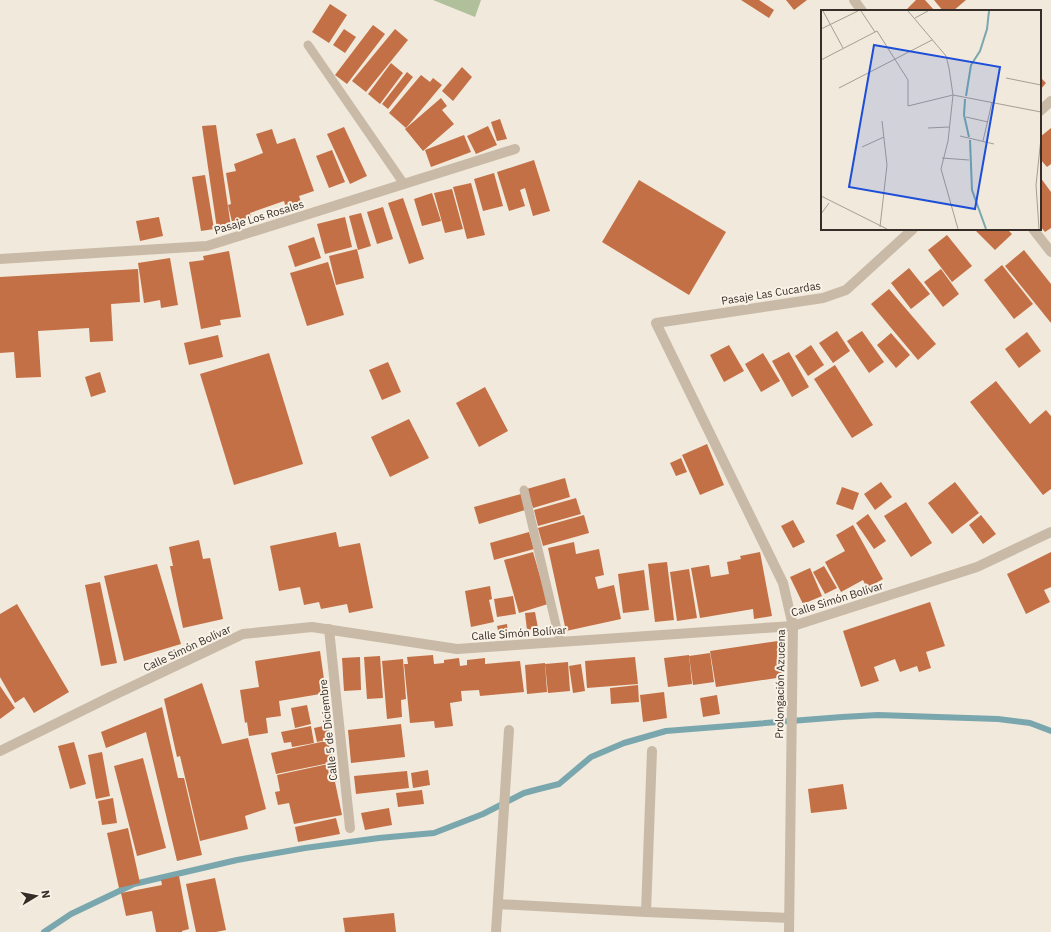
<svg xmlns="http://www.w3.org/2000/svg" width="1051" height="932" viewBox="0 0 1051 932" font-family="'IBM Plex Sans',sans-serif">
  <rect width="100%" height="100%" fill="#f1e9db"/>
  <!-- green -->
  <path fill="#b0c09b" d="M433,0H481L475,17Z"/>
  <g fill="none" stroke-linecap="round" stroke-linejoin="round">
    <!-- stream -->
    <path stroke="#7aa7ae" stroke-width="6" d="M44,932L71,914L134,884L237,860L305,848L379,838L434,833L483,814L524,793L539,789L559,784L591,757L624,743L666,731L842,717L878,715L998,719L1030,723L1051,731"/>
  </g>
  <!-- building -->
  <g fill="#c47046">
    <path d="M741,0H759L774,10L769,18Z"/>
    <path d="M786,0H807L794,10Z"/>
    <path d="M916,0H925L935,11H905Z"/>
    <path d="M934,0H966L953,11H943Z"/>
    <path d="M330,4L347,15L329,43L312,32Z"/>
    <path d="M373,25L385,34L347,84L335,75Z"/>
    <path d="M344,29L356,37L345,53L333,45Z"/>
    <path d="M395,29L408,40L366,92L352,81Z"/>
    <path d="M391,63L403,73L380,104L368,94Z"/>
    <path d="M462,67L472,77L453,101L442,91Z"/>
    <path d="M407,72L413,77L388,109L382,104Z"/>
    <path d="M421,75L430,82L433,78L442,85L406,128L389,113Z"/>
    <path d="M1040,77L1046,83L1040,90Z"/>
    <path d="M441,98L447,106L442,110L454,124L423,151L405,129Z"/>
    <path d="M500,119L507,139L497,141L491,122Z"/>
    <path d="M216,125L231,227L217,229L202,126Z"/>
    <path d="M488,126L497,145L476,154L467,136Z"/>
    <path d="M344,127L367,176L350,184L327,134Z"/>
    <path d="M1051,128V164L1047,167L1040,159V137Z"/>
    <path d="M272,129L277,144L295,138L314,191L299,196L301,202L286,208L284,201L250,213L251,217L232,222L228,205L231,204L226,173L236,171L234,164L263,153L256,134Z"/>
    <path d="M464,135L471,152L431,167L425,150Z"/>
    <path d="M332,150L345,182L329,188L316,156Z"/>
    <path d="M534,160L550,211L533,216L525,188L520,190L525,206L509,211L497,172Z"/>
    <path d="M494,173L503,206L483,211L474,179Z"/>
    <path d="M205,175L214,229L201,231L192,177Z"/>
    <path d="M1040,177L1051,192V228L1045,232L1040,226Z"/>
    <path d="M639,180L726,232L689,295L602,242Z"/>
    <path d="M471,183L485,235L467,239L453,187Z"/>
    <path d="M452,189L463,229L445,233L434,193Z"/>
    <path d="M432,193L441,221L422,226L414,199Z"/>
    <path d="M403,198L424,259L409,264L388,203Z"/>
    <path d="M383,207L393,239L377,244L367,212Z"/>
    <path d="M361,213L371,246L358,250L349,216Z"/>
    <path d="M159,217L163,236L140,241L136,221Z"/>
    <path d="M345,217L352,247L325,254L317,224Z"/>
    <path d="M974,229H1007L1012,234L995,250Z"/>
    <path d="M947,235L972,266L952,282L928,250Z"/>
    <path d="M314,237L321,258L295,267L288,246Z"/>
    <path d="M357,249L364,278L336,285L329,256Z"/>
    <path d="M1024,250L1051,284V323L1005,266Z"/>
    <path d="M229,251L241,317L220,320L221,325L201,329L189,262L204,260L203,256Z"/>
    <path d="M170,258L178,305L161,308L160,300L144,303L138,263Z"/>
    <path d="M328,262L344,315L307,326L290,273Z"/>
    <path d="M1002,265L1033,304L1014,319L984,280Z"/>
    <path d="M909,268L930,294L911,309L891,283Z"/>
    <path d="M138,269L140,302L111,304L113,341L90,342L89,328L38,331L41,377L16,378L14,352L0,353V277Z"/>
    <path d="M941,269L959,294L943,307L924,282Z"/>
    <path d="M889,289L936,344L918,360L871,304Z"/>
    <path d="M837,331L850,351L833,363L819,343Z"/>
    <path d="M862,331L884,362L869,373L847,341Z"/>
    <path d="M1027,332L1041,351L1019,368L1005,349Z"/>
    <path d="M891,333L910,355L896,368L877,345Z"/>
    <path d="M218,335L223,357L189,365L184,343Z"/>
    <path d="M729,345L744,371L724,382L710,355Z"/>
    <path d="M811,345L824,365L808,376L795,356Z"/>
    <path d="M789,352L809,387L792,397L772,361Z"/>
    <path d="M269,353L303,464L234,485L200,374Z"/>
    <path d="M763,353L780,381L761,392L745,364Z"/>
    <path d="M388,362L401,392L382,400L369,370Z"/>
    <path d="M835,365L873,425L852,438L814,379Z"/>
    <path d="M100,372L106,392L91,397L85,377Z"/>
    <path d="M996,381L1030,424L1046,410L1051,416V489L1043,495L970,402Z"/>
    <path d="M485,387L508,431L479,447L456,403Z"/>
    <path d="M409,419L429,458L390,477L371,437Z"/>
    <path d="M707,444L724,485L700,495L682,455Z"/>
    <path d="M681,458L687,472L676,476L670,463Z"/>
    <path d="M565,478L570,497L533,508L527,489Z"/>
    <path d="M881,482L892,497L875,510L864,494Z"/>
    <path d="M955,482L979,513L952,534L928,503Z"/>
    <path d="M842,487L859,493L853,510L836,504Z"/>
    <path d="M521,494L525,510L479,524L474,507Z"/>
    <path d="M576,498L581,514L538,526L534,510Z"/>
    <path d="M906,502L932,543L911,557L884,516Z"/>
    <path d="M868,514L886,541L874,549L856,523Z"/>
    <path d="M584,515L589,533L543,546L538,528Z"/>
    <path d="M981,515L996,534L983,544L969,525Z"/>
    <path d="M793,520L805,542L793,548L781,526Z"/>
    <path d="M853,525L883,579L867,588L863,580L841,592L825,562L845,551L836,535Z"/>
    <path d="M336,532L339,547L360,543L373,608L349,613L347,604L321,609L319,602L304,605L300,587L279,591L270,546Z"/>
    <path d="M529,532L534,549L494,560L490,543Z"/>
    <path d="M199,540L203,559L210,558L223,619L183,628L170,566H173L169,547Z"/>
    <path d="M574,542L576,554L599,549L604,575L595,577L598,589L614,585L621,619L566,631L548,548Z"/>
    <path d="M533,552L548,604L519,613L504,560Z"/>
    <path d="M760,552L772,616L754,619L753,609L700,618L691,568L709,565L711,577L729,574L727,562L741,559L740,556Z"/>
    <path d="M1051,552V587L1044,590L1050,602L1026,614L1007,574Z"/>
    <path d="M667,562L674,620L655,622L648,564Z"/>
    <path d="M157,564L181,644L124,661L104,576Z"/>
    <path d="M824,566L837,588L825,594L813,572Z"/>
    <path d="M810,568L822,596L803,604L790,577Z"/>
    <path d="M689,569L697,618L677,621L670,572Z"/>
    <path d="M644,570L649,610L623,613L618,574Z"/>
    <path d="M100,582L117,663L101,666L85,585Z"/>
    <path d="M490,586L492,599L489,600L494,622L471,627L465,591Z"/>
    <path d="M513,596L516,614L497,617L494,599Z"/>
    <path d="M930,602L945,646L926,652L931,668L919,672L917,666L900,672L895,659L874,667L879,681L861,687L843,631Z"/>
    <path d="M17,604L69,692L34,713L24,697L15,703L0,677V614Z"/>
    <path d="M535,612L538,628L527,630L525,613Z"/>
    <path d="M507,624L508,634L499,635L497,626Z"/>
    <path d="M778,641L783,677L716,687L710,651Z"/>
    <path d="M320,651L326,693L279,701L281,716L266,718L268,733L249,736L247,722L245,723L240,690L259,687L255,661Z"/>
    <path d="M710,653L714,682L693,685L689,656Z"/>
    <path d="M433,655L434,664L444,663V660L459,658L460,666L467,665V660L485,658V664L520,661L524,692L480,696L479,690L461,691L462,701L450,703L453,726L435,728L434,721L410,723L404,664H408L407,657Z"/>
    <path d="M689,655L692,684L668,687L664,658Z"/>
    <path d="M380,656L383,698L367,699L364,657Z"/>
    <path d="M360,657L361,690L344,691L342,658Z"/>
    <path d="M635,657L638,684L587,688L585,661Z"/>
    <path d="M403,659L406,699L401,700L402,717L387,719L382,661Z"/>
    <path d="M568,662L570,691L548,693L545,664Z"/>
    <path d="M545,663L547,692L527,694L525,665Z"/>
    <path d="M581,664L585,691L573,693L569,666Z"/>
    <path d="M202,683L222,744L248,738L266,809L245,816L248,829L200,841L180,756L177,757L164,699Z"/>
    <path d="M638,685L639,702L611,704L610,688Z"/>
    <path d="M0,686L15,708L0,719Z"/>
    <path d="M664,692L667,718L643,722L640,695Z"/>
    <path d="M717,695L720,714L703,717L700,698Z"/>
    <path d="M307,705L311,724L295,728L291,708Z"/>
    <path d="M162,707L178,778H184L202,855L177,861L146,732L106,748L101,732Z"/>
    <path d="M401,724L405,757L351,763L348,730Z"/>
    <path d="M328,725L331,739L317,742L314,728Z"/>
    <path d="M311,726L314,743L292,747L291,742L284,743L281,732Z"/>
    <path d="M330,740L334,762L276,774L271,753Z"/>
    <path d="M74,742L86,784L70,789L58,746Z"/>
    <path d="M102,752L110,796L96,799L88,755Z"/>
    <path d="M143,758L166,848L137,856L114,766Z"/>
    <path d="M333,763L337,781L335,782L342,815L294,824L289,803L278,805L275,792L280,791L277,775Z"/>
    <path d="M428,770L430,785L413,788L411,773Z"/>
    <path d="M407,771L409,788L356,794L354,776Z"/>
    <path d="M843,784L847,809L811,813L808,789Z"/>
    <path d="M422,790L424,804L398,807L396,793Z"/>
    <path d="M113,798L117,823L102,825L98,801Z"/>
    <path d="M389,808L392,825L365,830L361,813Z"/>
    <path d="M336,818L340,834L298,842L295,827Z"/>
    <path d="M128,828L140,883L119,888L107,833Z"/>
    <path d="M179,876L189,929L182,931V932H156L152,911L126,916L121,893L162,885L161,880Z"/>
    <path d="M215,878L226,930L216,932H196L186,884Z"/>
    <path d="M394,913L396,932H345L343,918Z"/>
  </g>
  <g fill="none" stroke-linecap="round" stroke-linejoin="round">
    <!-- lane -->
    <g stroke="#c9baa7" stroke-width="9">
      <path d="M308,45L404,184"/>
      <path d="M524,490L560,642"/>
    </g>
    <!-- street -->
    <g stroke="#c9baa7" stroke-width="10">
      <path d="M854,0L862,11"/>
      <path d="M1040,111L1051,101"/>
      <path d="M1033,229L1051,252"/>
      <path d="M0,259L207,246L515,149"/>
      <path d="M329,629L350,828"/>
      <path d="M0,751L112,696L243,634L312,627L457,649L793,626L977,567L1051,532"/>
      <path d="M498,904L646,912L789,918"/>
      <path d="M646,912L652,751"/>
      <path d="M496,932L509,730"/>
      <path d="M789,932L793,626L783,583L656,323L823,298L846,290L913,229"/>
    </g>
  </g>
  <g text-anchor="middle" stroke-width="4" stroke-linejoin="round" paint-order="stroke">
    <!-- street labels -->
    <g font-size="11" fill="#362d28" stroke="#f9f2e7">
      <text transform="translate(259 217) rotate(-17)" y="4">Pasaje Los Rosales</text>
      <text transform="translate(771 293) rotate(-9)" y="4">Pasaje Las Cucardas</text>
      <text transform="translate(837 599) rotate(-17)" y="4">Calle Simón Bolívar</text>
      <text transform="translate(519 633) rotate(-4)" y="4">Calle Simón Bolívar</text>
      <text transform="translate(187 648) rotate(-25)" y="4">Calle Simón Bolívar</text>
      <text transform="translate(780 684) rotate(-89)" y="4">Prolongación Azucena</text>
      <text transform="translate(328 730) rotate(-96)" y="4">Calle 5 de Diciembre</text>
    </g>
  </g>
  <!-- overview -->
  <g transform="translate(821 10)">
    <rect width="220" height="220" fill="#f1e9db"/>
    <path fill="none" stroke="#7aa7ae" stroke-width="2" d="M145,86L150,55L159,41L166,19L168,1M144,89L143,105L148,127M149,130L151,180L165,219"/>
    <path fill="none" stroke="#a69e93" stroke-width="1" d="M2,1L22,38M40,1L54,22M87,1L125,46L128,58L132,85L127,131L120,159L137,219M94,8L107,1M0,19L37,1M0,50L56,21L87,70V96L132,85L220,102M185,68L220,75M18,78L111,30M145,107L167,112M107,118L128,117M139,126L173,134M162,131L171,92M41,137L63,127M121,148L148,150M0,186L66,219M0,204L8,193M59,217L66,155L61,111M218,219L215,175L220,128"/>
    <path fill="#1d4ed8" fill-opacity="0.15" stroke="#1d4ed8" stroke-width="2" d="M53,35L179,57L154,199L28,177Z"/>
    <rect width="220" height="220" fill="none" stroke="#362d28" stroke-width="2"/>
  </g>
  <!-- north arrow -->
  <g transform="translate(36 896) rotate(80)" stroke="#f9f2e7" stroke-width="3" paint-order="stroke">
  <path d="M0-3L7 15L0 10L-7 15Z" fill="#362d28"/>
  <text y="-6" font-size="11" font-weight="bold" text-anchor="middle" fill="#362d28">N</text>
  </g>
</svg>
